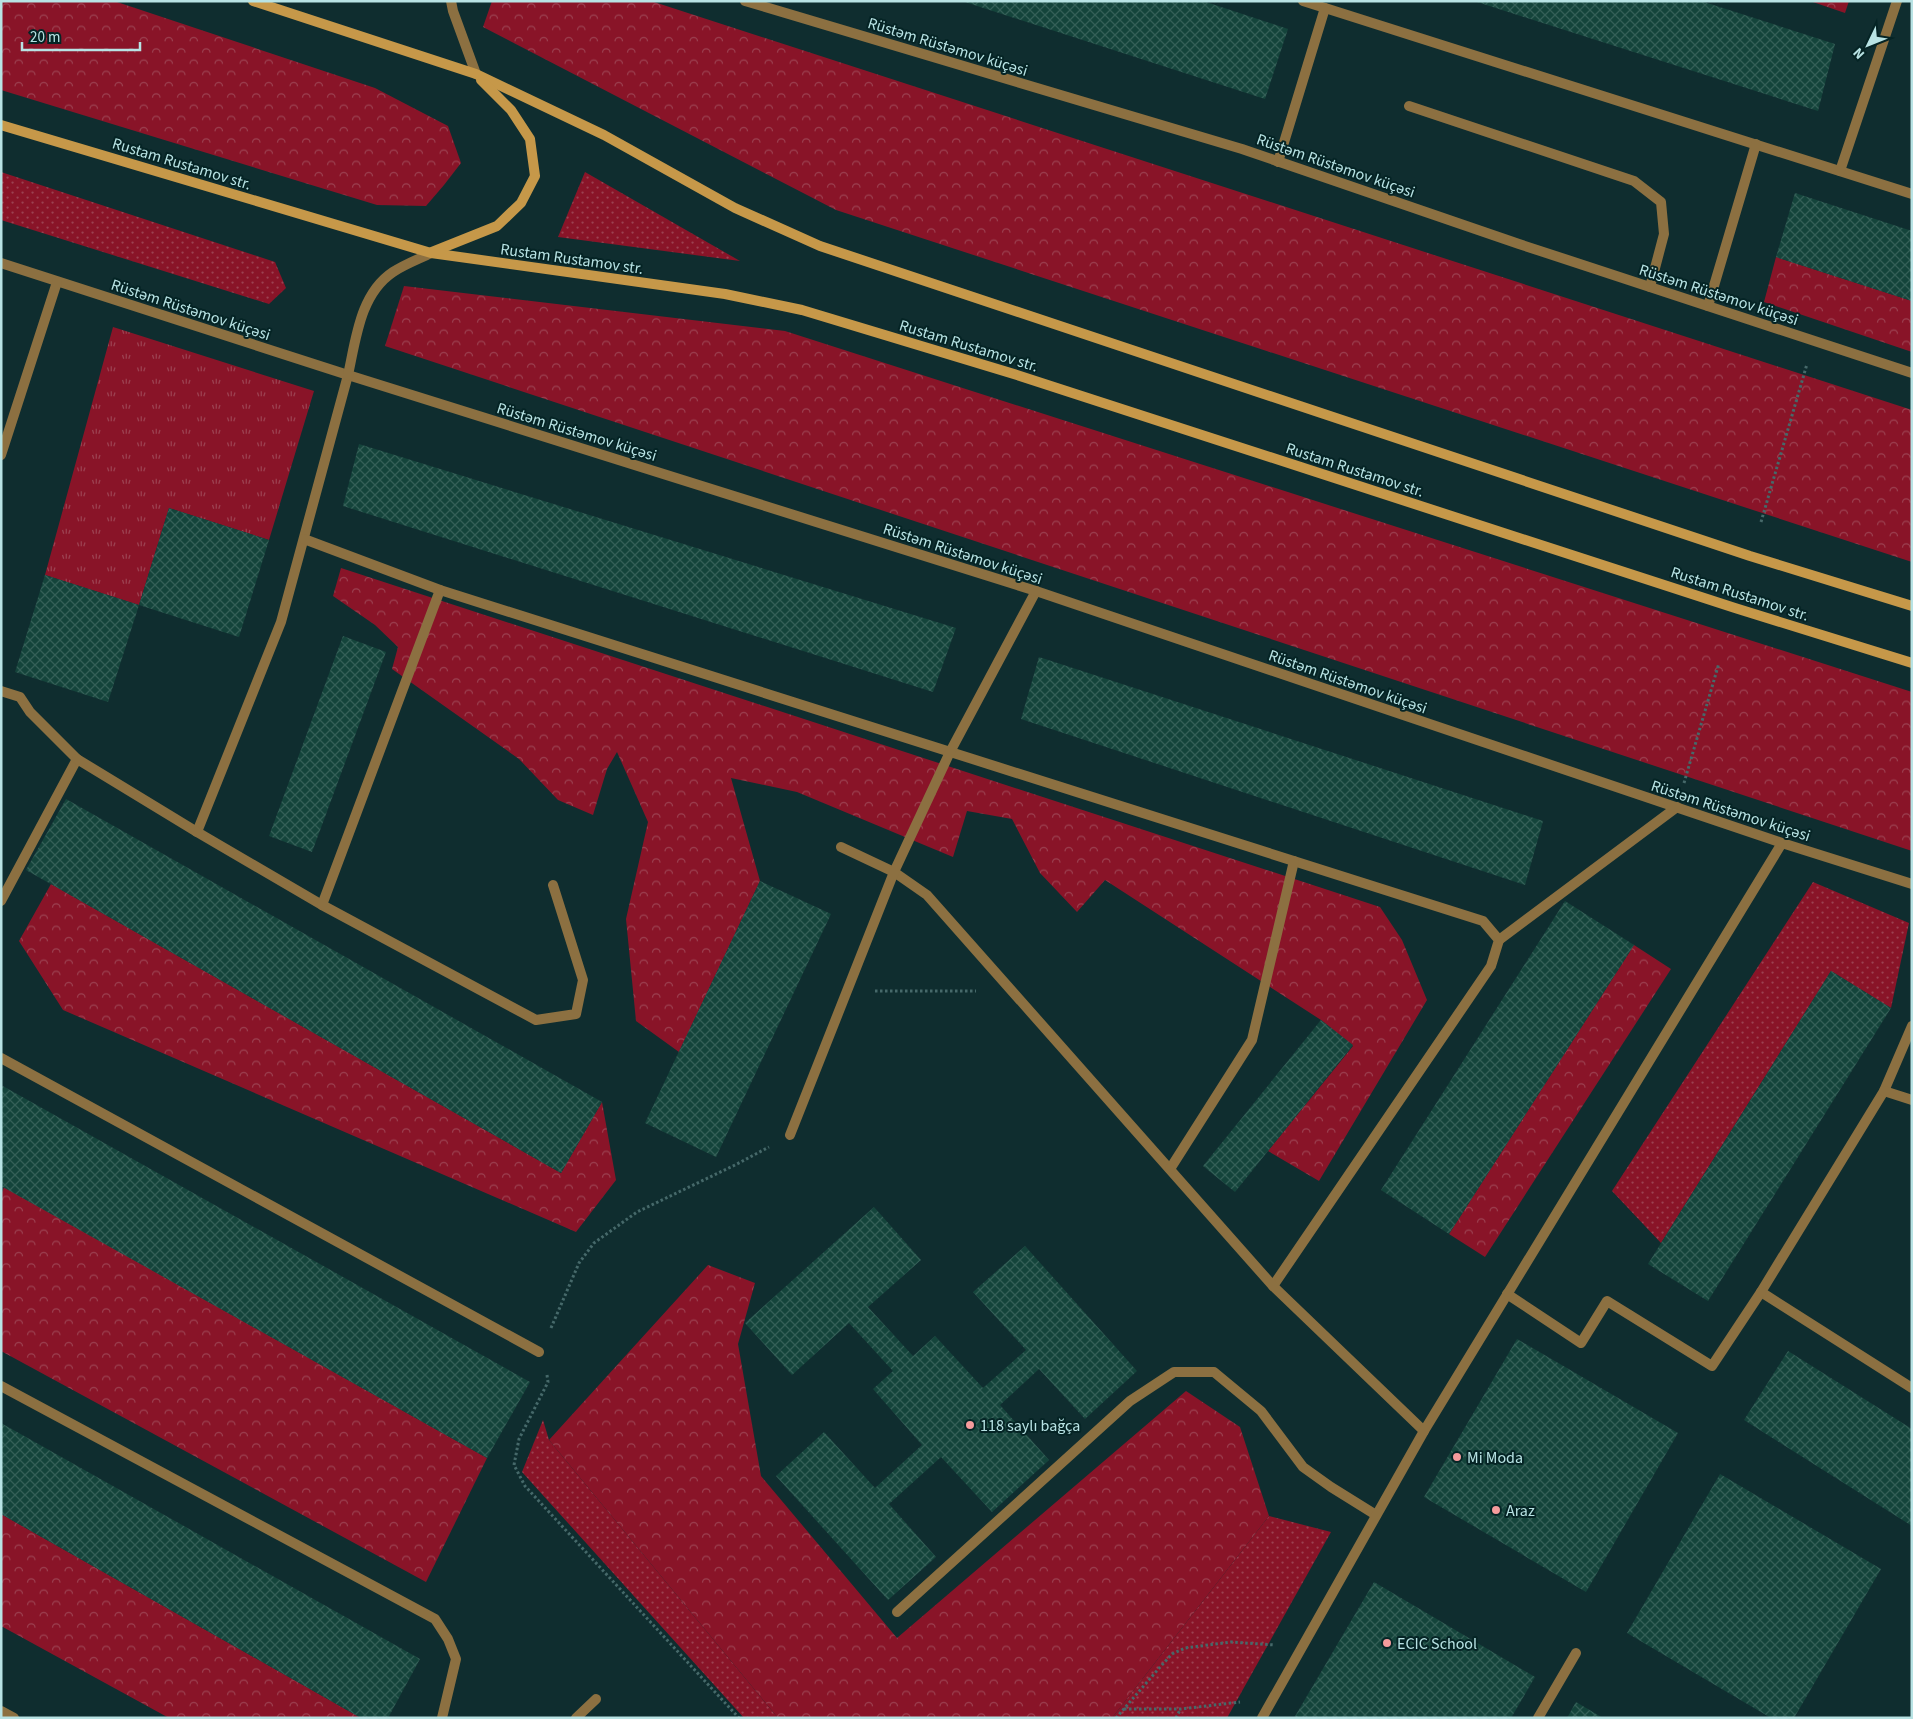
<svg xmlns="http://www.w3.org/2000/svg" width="1913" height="1719" viewBox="0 0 1913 1719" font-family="'Source Sans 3',sans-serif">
  <defs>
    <pattern id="grass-dots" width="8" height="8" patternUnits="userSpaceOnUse" patternTransform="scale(1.25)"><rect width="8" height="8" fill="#891428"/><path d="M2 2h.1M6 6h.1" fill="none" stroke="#9c4151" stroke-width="1.8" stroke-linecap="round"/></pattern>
    <pattern id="forest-crowns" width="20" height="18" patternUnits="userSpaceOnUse" patternTransform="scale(1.25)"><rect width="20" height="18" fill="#891428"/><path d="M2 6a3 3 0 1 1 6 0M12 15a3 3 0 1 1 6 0" fill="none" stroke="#9c4151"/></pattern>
    <pattern id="park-tufts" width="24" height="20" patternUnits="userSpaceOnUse" patternTransform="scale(1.25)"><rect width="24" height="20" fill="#891428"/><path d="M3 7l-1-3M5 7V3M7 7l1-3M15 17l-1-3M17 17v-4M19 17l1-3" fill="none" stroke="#9c4151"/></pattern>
    <pattern id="building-cross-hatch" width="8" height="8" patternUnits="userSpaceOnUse" patternTransform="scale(1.25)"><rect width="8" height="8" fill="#14443b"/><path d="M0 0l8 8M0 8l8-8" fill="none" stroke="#345f57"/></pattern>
  </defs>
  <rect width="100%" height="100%" fill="#0f2d2f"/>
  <!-- grass -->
  <g fill="url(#grass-dots)">
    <path d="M1,172L275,262L286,288L269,304L1,220Z"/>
    <path d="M585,172L740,261L558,237Z"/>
    <path d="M1813,882L1909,923L1891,1008L1831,971L1661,1243L1612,1191Z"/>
    <path d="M543,1420L549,1440L778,1718H744L522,1472Z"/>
    <path d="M1269,1516L1331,1532L1227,1718H1112Z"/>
  </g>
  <!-- forest -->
  <g fill="url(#forest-crowns)">
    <path d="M1,1H114L375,88L448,126L461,163L444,185L426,206L377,205L1,90Z"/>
    <path d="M492,1H651L1912,410V562L836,210L483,27Z"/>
    <path d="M1810,1H1849L1845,13Z"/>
    <path d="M1776,257L1912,301V352L1764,302Z"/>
    <path d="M404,286L785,331L1912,692V851L385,346Z"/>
    <path d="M341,568L1380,907L1402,940L1427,1000L1319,1181L1268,1151L1353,1046L1321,1020L1105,880L1077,912L1040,873L1012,819L967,811L953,857L797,792L731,778L760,881L679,1052L636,1021L626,919L648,822L617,752L607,769L593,815L558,800L519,759L392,669L398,647L375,625L333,596Z"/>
    <path d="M51,884L561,1173L602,1102L616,1180L576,1232L63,1010L19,941Z"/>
    <path d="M1634,945L1671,969L1485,1257L1449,1234Z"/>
    <path d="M4,1187L487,1458L426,1582L1,1351V1195Z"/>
    <path d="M708,1265L755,1283L738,1344L761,1476L897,1638L1186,1391L1240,1427L1269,1516L1112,1718H778L549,1440Z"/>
    <path d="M1,1514L361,1718H169L1,1626Z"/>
  </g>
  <!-- park -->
  <path fill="url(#park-tufts)" d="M113,327L314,391L269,540L169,508L139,605L45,575Z"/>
  <!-- building -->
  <g fill="url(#building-cross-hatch)">
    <path d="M1203,1L1288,29L1265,99L965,2Z"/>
    <path d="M1474,1H1701L1835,44L1818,111Z"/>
    <path d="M1795,193L1912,231V301L1776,257Z"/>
    <path d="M359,444L956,628L933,692L343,506Z"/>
    <path d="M169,508L269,540L239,637L139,605Z"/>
    <path d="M45,575L139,605L108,702L15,672Z"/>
    <path d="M343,636L386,652L312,852L269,836Z"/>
    <path d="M1039,657L1543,821L1525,885L1021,719Z"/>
    <path d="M66,799L602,1102L561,1173L26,870Z"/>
    <path d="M760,881L831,914L716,1157L645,1123Z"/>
    <path d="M1565,901L1634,945L1449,1234L1381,1190Z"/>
    <path d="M1831,971L1891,1008L1708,1301L1648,1264Z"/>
    <path d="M1321,1020L1353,1045L1235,1192L1203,1166Z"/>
    <path d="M1,1085L530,1382L487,1458L1,1186Z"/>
    <path d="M874,1207L921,1260L868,1307L913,1356L935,1336L983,1388L1026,1350L973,1292L1025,1246L1137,1371L1085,1419L1039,1369L1000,1405L1049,1460L992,1512L941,1457L889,1504L936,1557L888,1600L776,1476L824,1432L875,1488L922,1445L873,1389L893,1371L849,1323L792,1375L745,1323Z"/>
    <path d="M1517,1339L1678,1433L1586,1592L1424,1497Z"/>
    <path d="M1788,1351L1912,1429V1526L1744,1420Z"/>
    <path d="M1,1423L420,1659L388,1718H361L1,1514Z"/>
    <path d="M1720,1474L1881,1569L1794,1718H1771L1627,1633Z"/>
    <path d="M1374,1582L1535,1677L1511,1718H1294Z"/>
    <path d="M1576,1702L1603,1718H1567Z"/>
  </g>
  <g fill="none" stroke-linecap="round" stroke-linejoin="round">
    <!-- path -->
    <g stroke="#46696a" stroke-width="3" stroke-dasharray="2.5 2.5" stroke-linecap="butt">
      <path d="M1761,522L1807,364"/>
      <path d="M1684,783L1719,663"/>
      <path d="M875,991H976"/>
      <path d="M551,1328L579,1263L594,1243L637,1212L735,1165L769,1147"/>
      <path d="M547,1375L548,1382L519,1439L514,1465L525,1486L739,1718"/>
      <path d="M1124,1709H1181L1240,1702"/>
      <path d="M1116,1718L1161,1666L1172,1654L1185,1648L1231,1642L1275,1645"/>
      <path d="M1176,1718L1180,1710"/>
    </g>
    <!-- service -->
    <g stroke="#8c7041" stroke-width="10">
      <path d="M1303,1L1912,194"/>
      <path d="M1409,106L1634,181L1661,202L1664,234L1650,287"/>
      <path d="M1278,162L1325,8"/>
      <path d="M1840,171L1897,1"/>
      <path d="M1708,306L1756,144"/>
      <path d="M348,375L281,622L197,832L322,905L536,1020L576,1014L583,980L553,885"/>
      <path d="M304,539L440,590L1483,921L1499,940L1491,966L1273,1286"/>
      <path d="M1,691L20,697L30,712L77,759L1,901"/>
      <path d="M77,759L197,832"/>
      <path d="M841,847L894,872L927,895L1273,1286L1424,1431"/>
      <path d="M322,905L440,590"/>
      <path d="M1499,940L1677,807"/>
      <path d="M1912,1026L1884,1091L1761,1292L1912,1388"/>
      <path d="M1,1058L539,1352"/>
      <path d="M1884,1091L1912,1100"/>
      <path d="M790,1135L894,872L950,752L1036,591"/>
      <path d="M1170,1169L1252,1040L1294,861"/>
      <path d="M1507,1294L1581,1343L1607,1301L1712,1366L1761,1292"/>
      <path d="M1,1386L435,1619L448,1639L456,1659L442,1718"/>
      <path d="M897,1612L1130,1401L1174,1372H1214L1261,1411L1303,1467L1331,1487L1376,1515"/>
      <path d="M1,1711L14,1718"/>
      <path d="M576,1718L596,1699"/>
      <path d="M1538,1718L1576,1653"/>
    </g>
    <!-- minor -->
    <path stroke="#8c7041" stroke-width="10" d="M1262,1718L1424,1431L1782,843"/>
    <!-- tertiary -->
    <g stroke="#8c7041" stroke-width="10">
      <path d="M451,1L453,11L476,74"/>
      <path d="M745,1L1242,149L1519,244L1912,373"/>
      <path d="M1,263L348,375L1036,591L1782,843L1912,884"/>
      <path d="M348,375C356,339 360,294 393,272C405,264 419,259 431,253"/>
      <path d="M1,455L57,282"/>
    </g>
    <!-- secondary -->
    <g stroke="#c69849" stroke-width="10">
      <path d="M253,1L476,74L604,135L735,208L820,246L1750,556L1912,606"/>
      <path d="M1,125L431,253L725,294L802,310L1017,375L1735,608L1912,663"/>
      <path d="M432,252L497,226L521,203L535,176L530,139L511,110L481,80"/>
    </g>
  </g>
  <!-- markers -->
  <g fill="#f59b9c" stroke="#052425" stroke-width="2">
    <circle cx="970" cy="1425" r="5"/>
    <circle cx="1457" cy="1457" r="5"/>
    <circle cx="1496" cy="1510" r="5"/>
    <circle cx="1387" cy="1643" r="5"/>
  </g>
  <g text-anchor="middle" stroke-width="4" stroke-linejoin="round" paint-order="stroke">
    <!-- street labels -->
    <g font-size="16" fill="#b8e3e4" stroke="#052425">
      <text transform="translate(948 46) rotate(17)" y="6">Rüstəm Rüstəmov küçəsi</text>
      <text transform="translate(182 163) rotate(17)" y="6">Rustam Rustamov str.</text>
      <text transform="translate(1336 165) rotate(19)" y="6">Rüstəm Rüstəmov küçəsi</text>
      <text transform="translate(572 258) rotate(8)" y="6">Rustam Rustamov str.</text>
      <text transform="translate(1719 294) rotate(18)" y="6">Rüstəm Rüstəmov küçəsi</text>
      <text transform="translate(191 309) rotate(18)" y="6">Rüstəm Rüstəmov küçəsi</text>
      <text transform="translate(969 345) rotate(17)" y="6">Rustam Rustamov str.</text>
      <text transform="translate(577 431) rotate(17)" y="6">Rüstəm Rüstəmov küçəsi</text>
      <text transform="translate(1355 469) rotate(18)" y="6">Rustam Rustamov str.</text>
      <text transform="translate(963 553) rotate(18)" y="6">Rüstəm Rüstəmov küçəsi</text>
      <text transform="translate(1740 593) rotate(18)" y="6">Rustam Rustamov str.</text>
      <text transform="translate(1348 681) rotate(19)" y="6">Rüstəm Rüstəmov küçəsi</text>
      <text transform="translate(1731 810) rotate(18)" y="6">Rüstəm Rüstəmov küçəsi</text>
    </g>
    <!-- poi labels -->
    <g font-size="16" fill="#b8e3e4" stroke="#052425" text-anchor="start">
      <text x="980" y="1431">118 saylı bağça</text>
      <text x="1467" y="1463">Mi Moda</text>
      <text x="1506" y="1516">Araz</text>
      <text x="1397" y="1649">ECIC School</text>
    </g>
  </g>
  <!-- border -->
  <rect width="1913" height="1719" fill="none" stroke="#b8e3e4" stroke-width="5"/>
  <!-- north arrow -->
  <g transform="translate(1868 45) rotate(227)" stroke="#052425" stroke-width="4" paint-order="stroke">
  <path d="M0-4L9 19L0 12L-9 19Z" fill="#b8e3e4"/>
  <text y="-8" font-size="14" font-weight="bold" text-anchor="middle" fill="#b8e3e4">N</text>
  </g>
  <!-- scale -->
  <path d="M22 42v8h118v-8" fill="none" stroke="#b8e3e4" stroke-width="2.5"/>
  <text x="30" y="42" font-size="15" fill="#b8e3e4" stroke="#052425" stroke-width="4" paint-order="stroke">20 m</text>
</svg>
